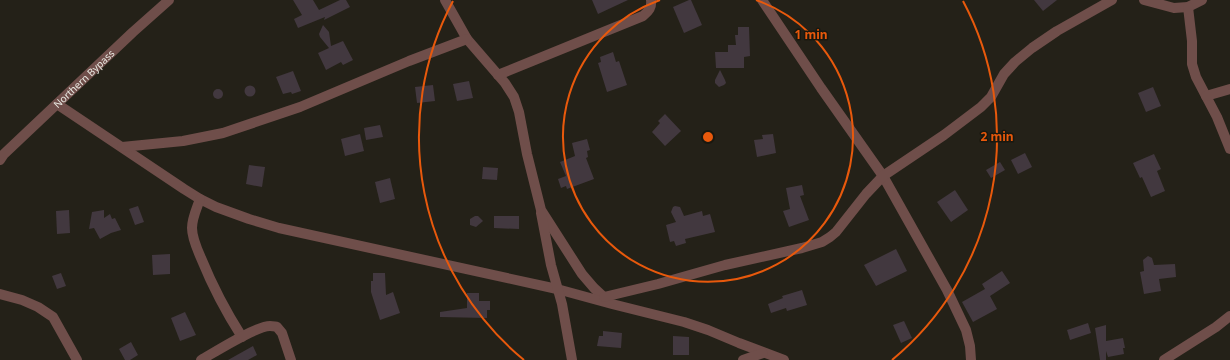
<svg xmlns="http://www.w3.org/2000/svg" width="1230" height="360" viewBox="0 0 1230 360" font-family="'Noto Sans',sans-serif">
  <rect width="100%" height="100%" fill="#242118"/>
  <!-- building -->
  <g fill="#42383f">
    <path d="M293,0H313L319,10L340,0H346L350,7L324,20L325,17L298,28L294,19L302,15Z"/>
    <path d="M592,0H628L598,14Z"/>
    <path d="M689,0H691L702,25L684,33L673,7Z"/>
    <path d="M1034,0H1057L1043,11Z"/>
    <path d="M323,25L329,32L331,46L343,41L353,60L343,65L341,62L326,70L318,53L329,48L320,37L319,34Z"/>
    <path d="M738,27H749L750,56L744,57V68H716L715,52H728V45H736L735,35H738Z"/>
    <path d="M613,52L616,62L619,61L627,85L607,92L598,63L601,62L600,57Z"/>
    <path d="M720,70L725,80L726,83L724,85L719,87L715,83V80Z"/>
    <path d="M293,71L301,91L292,94L291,92L283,94L276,77Z"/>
    <path d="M469,81L473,98L457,101L453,84Z"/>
    <path d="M433,85L435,101L417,103L415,87Z"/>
    <circle cx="250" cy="91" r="5.5"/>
    <path d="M1153,87L1161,106L1146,112L1138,93Z"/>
    <circle cx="218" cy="94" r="5"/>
    <path d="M665,114L681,131L665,146L652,132L660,123L658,121Z"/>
    <path d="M380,125L383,137L366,140L364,128Z"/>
    <path d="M360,134L364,151L345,156L341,139Z"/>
    <path d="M773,134L776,153L757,157L754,140L763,139L762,135Z"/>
    <path d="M587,139L590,150L587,151L588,157L586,158L594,179L567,189L566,186L561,188L558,179L566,176L560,162L575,156L572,143Z"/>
    <path d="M1025,153L1032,167L1018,174L1011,160Z"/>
    <path d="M1154,154L1161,169L1157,171L1165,191L1151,197L1142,177L1140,178L1133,163Z"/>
    <path d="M1000,162L1005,170L991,178L986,170Z"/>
    <path d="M249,165L265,167L262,187L246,184Z"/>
    <path d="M483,167L498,168L497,180L482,179Z"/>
    <path d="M390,178L395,199L380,203L375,182Z"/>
    <path d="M802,185L804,195L800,196L809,220L789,227L783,211L790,209L786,188Z"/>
    <path d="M955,190L968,210L951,222L937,202Z"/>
    <path d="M138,206L144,222L135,225L129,209Z"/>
    <path d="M675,206L680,207L684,216L702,211L703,216L710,214L715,232L685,239L686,243L676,246L674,241L670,242L666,225L676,222L671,212L673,207Z"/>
    <path d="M69,210L70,233L57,234L56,211Z"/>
    <path d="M104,210V218L110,214L112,219L115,218L121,230L111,233L100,239L94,228L89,229L92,212Z"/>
    <path d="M475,216H478L483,221L476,227L470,225V219Z"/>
    <path d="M494,216H519V229L494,228Z"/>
    <path d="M896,249L907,271L876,286L864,265Z"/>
    <path d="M170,254V274L153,275L152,255Z"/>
    <path d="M1148,256L1152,258L1154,265L1175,264L1176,277L1159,279L1161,291L1144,294L1140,272L1144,271L1143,260Z"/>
    <path d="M1002,271L1010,283L990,296L997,309L973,322L962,302L985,289L982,284Z"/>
    <path d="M61,273L66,286L57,289L52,276Z"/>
    <path d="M373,273H385L386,295L393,292L400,313L380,320L371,292V281H373Z"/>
    <path d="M802,290L807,305L787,311L786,308L771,313L768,304L783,298L782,296Z"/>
    <path d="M467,293H479V301H490V310H487V318L440,317V312L467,308Z"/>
    <path d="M185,312L196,335L180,341L171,318Z"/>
    <path d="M904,321L912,338L901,343L893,325Z"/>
    <path d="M1088,323L1091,333L1070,340L1067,330Z"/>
    <path d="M1106,325V341L1123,338L1125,348H1123L1124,354L1108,357L1106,351V360H1100L1095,328Z"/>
    <path d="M603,331L622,333L621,348L597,346L599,336H603Z"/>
    <path d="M673,336L689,337V355H673Z"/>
    <path d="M131,342L138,355L130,360H125L119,349Z"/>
    <path d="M253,346L257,355L248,360H228Z"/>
  </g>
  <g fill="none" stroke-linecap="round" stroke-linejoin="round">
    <!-- minor -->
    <g stroke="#6f4e4a" stroke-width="10">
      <path d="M445,0L467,39L505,83L514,97L519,112L527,154L541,210L582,274L594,288L608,301"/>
      <path d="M762,0L821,88L883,176L947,290L966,330L970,346L971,360"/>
      <path d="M1144,0L1174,8L1188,7L1202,0"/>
      <path d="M1188,7L1192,41V64L1196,77L1217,117L1230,149"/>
      <path d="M498,75L643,16C649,11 652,7 651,0"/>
      <path d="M1206,96L1230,89"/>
      <path d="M57,104L184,189L200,199L216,207L249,219L279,228L557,289L612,304L684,322L708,330L739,343L784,360"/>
      <path d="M122,147L183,141L223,133L300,107L409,61L467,39"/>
      <path id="s1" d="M0,160L4,154L133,32L169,0"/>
      <path d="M200,199C197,208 192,218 192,228C192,238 197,249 201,258C212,285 226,312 242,337"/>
      <path d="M541,213L551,265L562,304L572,360"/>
      <path d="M0,294L22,300L38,307L53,317L77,360"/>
      <path d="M604,297L658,284L725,265L802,248L822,242L830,237L836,232L866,194L883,176L944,135L981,107L991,97L1004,74L1015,62L1032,48L1057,31L1112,0"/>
      <path d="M201,360C215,352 256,326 270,326C273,326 275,326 277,327L282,333L291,360"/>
      <path d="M743,360L763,353"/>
      <path d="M1164,360L1216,327L1230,316"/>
    </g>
  </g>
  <!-- distance rings -->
  <g fill="none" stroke="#e8590c" stroke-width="2">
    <path d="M756 0A145 145 0 1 1 660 0"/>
    <path d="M524 360A289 289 0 0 1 453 1M963 1A289 289 0 0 1 892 360"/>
  </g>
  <g text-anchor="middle" stroke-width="3" stroke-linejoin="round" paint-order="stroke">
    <!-- street labels -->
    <g font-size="10" fill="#e8e7e0" stroke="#1a180f">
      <text dy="4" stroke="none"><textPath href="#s1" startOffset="117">Northern Bypass</textPath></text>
    </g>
  </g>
  <circle cx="708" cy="137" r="6" fill="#e8590c" stroke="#1a180f" stroke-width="2"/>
  <g font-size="12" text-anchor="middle" font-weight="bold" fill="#e8590c" stroke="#1a180f" stroke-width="3" stroke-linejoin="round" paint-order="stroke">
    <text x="811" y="39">1 min</text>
    <text x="997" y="141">2 min</text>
  </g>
</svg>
